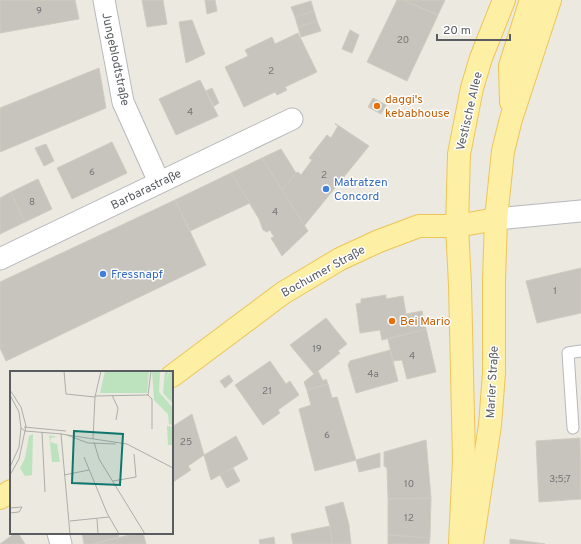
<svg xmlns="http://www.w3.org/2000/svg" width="581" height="544" viewBox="0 0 581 544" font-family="Overpass,sans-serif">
  <rect width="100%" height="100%" fill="#ece9e0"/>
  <!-- building -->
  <g fill="#c6c4bd" stroke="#d0cbbf">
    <path d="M0,0H75L79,19L0,33Z"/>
    <path d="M142,0H163L167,24L147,27Z"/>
    <path d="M205,0H215L217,11L207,14Z"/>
    <path d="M397,0H403L438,15L407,81L367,62Z"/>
    <path d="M403,0H445L438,15Z"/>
    <path d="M311,1L314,11L295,17L291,7Z"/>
    <path d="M314,11L317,21L298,27L295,17Z"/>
    <path d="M192,20L205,54L186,63L179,22Z"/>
    <path d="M317,21L321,31L301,37L298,27Z"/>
    <path d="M350,30L359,35L352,53L342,49Z"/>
    <path d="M298,33L317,72L285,87L287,90L277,95L275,92L244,107L225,67L248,56L245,50L272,37L275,44Z"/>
    <path d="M99,68L106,108L0,152V108Z"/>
    <path d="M200,80L218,116L176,135L159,99Z"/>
    <path d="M212,88L219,103L214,106L206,91Z"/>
    <path d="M373,98L386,105L381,114L368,107Z"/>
    <path d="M335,124H336L369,146L304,226L282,190L296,173L298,172L301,175L312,160L309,158L313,153L327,135L331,138L338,126Z"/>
    <path d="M112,142L127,173L72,199L57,168Z"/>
    <path d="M46,144L54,161L44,166L35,148Z"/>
    <path d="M281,149L296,173L282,190L262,158Z"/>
    <path d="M262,158L308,231L282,256L271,238L274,237L270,230L267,232L263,230L259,219L231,173Z"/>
    <path d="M231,173L250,203L190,231L175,200Z"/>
    <path d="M38,179L52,209L25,222L11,192Z"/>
    <path d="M11,192L25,222L0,234V198Z"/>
    <path d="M175,200L206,265L6,361L0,348V282Z"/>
    <path d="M581,268V313L537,323L526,281Z"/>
    <path d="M386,295V299L403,296L406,314L422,311L426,329L382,340L380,330L360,333L356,304L361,303V299Z"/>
    <path d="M326,318L347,344L338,351L340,353L314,374L290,345Z"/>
    <path d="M426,329L436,372L407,379L402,360L393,361L388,339Z"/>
    <path d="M390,350L398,381L356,393L348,365L350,361Z"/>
    <path d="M270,361L286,384L290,381L299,395L278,410L280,413L263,425L235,385Z"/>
    <path d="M318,371L323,381L326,379L328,384L307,390L304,382Z"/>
    <path d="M229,375L233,381L225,388L220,381Z"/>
    <path d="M328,384L332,398L337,397L356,460L315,471L299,409L311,405L307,390Z"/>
    <path d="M192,414L204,455L188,466L191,470L173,482L172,427Z"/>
    <path d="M236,436L248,459L211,480L204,455Z"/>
    <path d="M580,438L581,499L539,502L536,441Z"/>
    <path d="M426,440L431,498L388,499L387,468L384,466V452Z"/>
    <path d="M380,453V467L359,472L356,460Z"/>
    <path d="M233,468L240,481L227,488L220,475Z"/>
    <path d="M431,498L430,538L388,535V499Z"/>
    <path d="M343,502L349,525L351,544H332L330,526L325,507Z"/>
    <path d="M330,526L332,544H293L291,534Z"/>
    <path d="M15,533H18L25,544H0Z"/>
    <path d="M82,533H118L119,537L93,544H84Z"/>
    <path d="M137,533H143L146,544H93Z"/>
    <path d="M388,535L430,538L429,544H388Z"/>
    <path d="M274,537L275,544H260L259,540Z"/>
    <path d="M510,539L545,544H510Z"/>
  </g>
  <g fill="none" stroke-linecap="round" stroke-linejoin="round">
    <!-- lane casing -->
    <g stroke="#b6b8bd" stroke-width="13">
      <path id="lane" d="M573,428L568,353L581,351"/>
    </g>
    <!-- street casing -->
    <g stroke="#b6b8bd" stroke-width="23">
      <g id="street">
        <path d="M104,0L123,102L159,182"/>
        <path d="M496,219L581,211"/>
        <path d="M0,259L292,119"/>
        <path d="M58,533L61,544"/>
      </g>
    </g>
    <!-- primary casing -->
    <g stroke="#edc557" stroke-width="24">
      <g id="primary">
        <path d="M511,102L510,66L531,0"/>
        <path d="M172,376L283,293L340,259L379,241L419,226H457L496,219"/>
        <path d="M0,498L11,491"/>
        <path d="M460,543L464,460L460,285L457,226L459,154L472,88L481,58L504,0"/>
        <path d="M472,544L490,425L494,373V280L496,219L503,151L511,119L550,0"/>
      </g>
    </g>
    <!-- lane -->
    <use href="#lane" stroke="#fff" stroke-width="11"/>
    <!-- street -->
    <use href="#street" stroke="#fff" stroke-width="21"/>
    <!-- primary -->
    <use href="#primary" stroke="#fdefa4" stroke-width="22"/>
  </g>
  <!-- markers -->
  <g fill="#e8710a" stroke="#fff" stroke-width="1.5">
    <circle cx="377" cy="106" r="4"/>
    <circle cx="392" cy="321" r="4"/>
  </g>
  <g fill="#3f7fe0" stroke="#fff" stroke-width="1.5">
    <circle cx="326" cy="189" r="4"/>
    <circle cx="103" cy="274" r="4"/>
  </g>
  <g text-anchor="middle" stroke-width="3" stroke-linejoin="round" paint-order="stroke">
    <!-- number labels -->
    <g font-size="10" fill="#747678">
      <text x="39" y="14">9</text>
      <text x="403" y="43">20</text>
      <text x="271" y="74">2</text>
      <text x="190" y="115">4</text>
      <text x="92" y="175">6</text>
      <text x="324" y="178">2</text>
      <text x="32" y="205">8</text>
      <text x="275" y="215">4</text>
      <text x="555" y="294">1</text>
      <text x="317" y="352">19</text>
      <text x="412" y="359">4</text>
      <text x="373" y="377">4a</text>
      <text x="267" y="394">21</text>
      <text x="327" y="438">6</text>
      <text x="186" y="445">25</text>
      <text x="560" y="482">3;5;7</text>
      <text x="409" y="487">10</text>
      <text x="409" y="521">12</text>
    </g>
    <!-- street labels -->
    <g font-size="12" fill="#595c61" stroke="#fff">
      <text transform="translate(116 59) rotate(78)" y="4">Jungeblodtstraße</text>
      <text transform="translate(469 111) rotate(-77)" y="4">Vestische Allee</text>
      <text transform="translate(146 189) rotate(-26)" y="4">Barbarastraße</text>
      <text transform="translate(323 271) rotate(-29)" y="4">Bochumer Straße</text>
      <text transform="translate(492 382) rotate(-87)" y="4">Marler Straße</text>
    </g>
    <!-- food labels -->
    <g font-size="12" fill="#c56008" stroke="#fff" text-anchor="start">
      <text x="385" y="103">daggi's<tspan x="385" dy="14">kebabhouse</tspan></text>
      <text x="400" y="325">Bei Mario</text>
    </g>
    <!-- shop labels -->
    <g font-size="12" fill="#366cbe" stroke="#fff" text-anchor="start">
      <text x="334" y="186">Matratzen<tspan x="334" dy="14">Concord</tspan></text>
      <text x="111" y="278">Fressnapf</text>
    </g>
  </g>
  <!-- overview -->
  <g transform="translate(10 371)">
    <rect width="163" height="163" fill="#ece9e0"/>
    <path d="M95,0H139L137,22H90ZM142,0H150L149,21L163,37V54L159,53L158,43L144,29ZM155,0H159L155,12L160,0H163V33L153,22ZM157,55L163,56V74H158ZM23,63L22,104L15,105L10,97L15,87L19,65ZM39,64L47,66L41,67L40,71L47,73L50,91H42Z" fill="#bce3bd"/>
    <path fill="none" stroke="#adada9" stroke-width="1" d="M54,0L56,23L85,26M0,19L11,36L16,55L9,88L0,104M0,24L9,41L11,57L9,76L0,96M102,24L108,37L106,49M138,24L142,28V58M138,24L141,0M85,25L138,24M14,56L56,60M11,57L15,60L52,63M32,61L35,121M51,63L60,163M51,63L117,73L163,97M57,64L78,72L106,73M83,68L85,26L91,0M84,71L89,88L135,163M74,86L97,142L109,163M54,104L79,99M103,110L126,106L124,83M0,137L12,136M0,142L9,141L12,136M87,148L88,163M60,150L99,146"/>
    <path fill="#0f766e" fill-opacity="0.15" stroke="#0f766e" stroke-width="2" d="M64,60L113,63L110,114L62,112Z"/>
    <rect width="163" height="163" fill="none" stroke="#595c61" stroke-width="2"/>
  </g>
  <!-- scale -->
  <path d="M437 34v6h73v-6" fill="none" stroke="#595c61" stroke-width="2"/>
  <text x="443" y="34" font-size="12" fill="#595c61" stroke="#ffffff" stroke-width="3" paint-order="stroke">20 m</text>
</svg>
